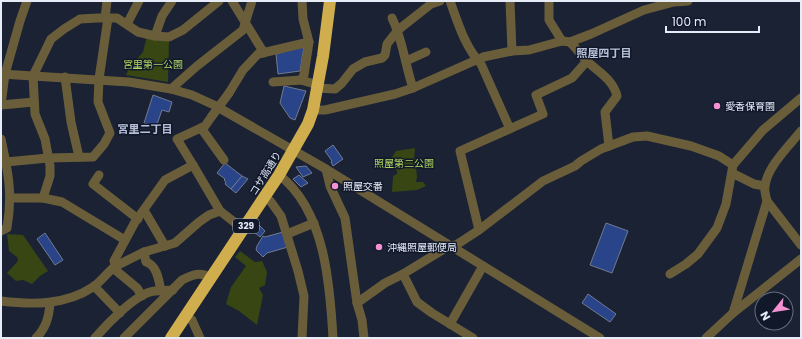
<svg xmlns="http://www.w3.org/2000/svg" width="802" height="339" viewBox="0 0 802 339" font-family="Poppins,'Noto Sans JP',sans-serif">
  <rect width="100%" height="100%" fill="#1a2234"/>
  <!-- green -->
  <g fill="#374613">
    <path d="M147,36L169,39L168,82L126,75L130,67L143,52Z"/>
    <path d="M415,148L414,159H422L423,166L416,167L417,177L416,182H423L426,186L417,190L392,192L393,176L397,174C398,167 392,166 387,165L396,151Z"/>
    <path d="M7,234L23,235L48,271L40,276L32,284L23,280L16,281L7,273L18,261L17,257L9,251Z"/>
    <path d="M240,251L255,262L262,261L267,272L265,285L259,288L263,295L257,325L239,311L226,304L231,287L246,266L235,257Z"/>
  </g>
  <!-- building -->
  <g fill="#2a448a" stroke="#707a90">
    <path d="M304,46L300,71L278,74L276,54Z"/>
    <path d="M284,86L306,91L295,120L290,118L280,103Z"/>
    <path d="M153,95L172,102L169,112L162,110L156,127L144,123Z"/>
    <path d="M333,145L343,159L333,166L331,162L332,161L325,151Z"/>
    <path d="M225,163L242,176L231,189L225,184L226,182L224,180L225,179L217,173Z"/>
    <path d="M306,166L312,173L303,177L296,167Z"/>
    <path d="M299,175L308,183L301,187L293,179Z"/>
    <path d="M242,176L248,179L236,193L231,189Z"/>
    <path d="M606,223L628,231L612,273L590,265Z"/>
    <path d="M259,225L265,231L260,237L253,231Z"/>
    <path d="M283,232L288,247L267,253L263,257L256,250L257,246L263,236L265,237Z"/>
    <path d="M45,233L63,260L55,265L37,239Z"/>
    <path d="M588,294L616,314L610,322L582,303Z"/>
  </g>
  <g fill="none" stroke-linecap="round" stroke-linejoin="round">
    <!-- minor -->
    <g stroke="#6a5d3a" stroke-width="9">
      <path d="M232,1L264,53"/>
      <path d="M302,1L303,19L309,42"/>
      <path d="M450,1C458,23 465,47 481,64L510,129"/>
      <path d="M510,1L512,51"/>
      <path d="M549,1V20L562,41"/>
      <path d="M105,18L107,1"/>
      <path d="M392,18C403,40 405,65 413,88"/>
      <path d="M127,24L139,1"/>
      <path d="M155,36L162,16L172,1"/>
      <path d="M570,42C576,48 581,55 587,61C598,72 613,79 617,96L605,112L609,146"/>
      <path d="M406,61L426,52"/>
      <path d="M1,74L129,82L171,89L192,95L214,105L326,169L600,338"/>
      <path d="M65,77L71,122L79,157"/>
      <path d="M273,82L301,80L318,85"/>
      <path d="M317,88L335,89L342,83L353,69L365,62L382,58L385,55L387,44L398,30L431,4L440,1"/>
      <path d="M171,89L197,66L243,30L252,1"/>
      <path d="M229,93L243,70L258,54L309,42L304,75L301,80"/>
      <path d="M1,105L5,74L20,21L27,1"/>
      <path d="M1,105L34,102"/>
      <path d="M313,110H325L395,94L413,88L483,57L512,51L529,50L562,41L570,42L591,34L644,10L674,2L688,1"/>
      <path d="M201,128L224,160"/>
      <path d="M1,139C8,172 13,193 7,228L1,231"/>
      <path d="M6,162L48,158L93,157L104,144L110,133L98,102L99,79L108,18"/>
      <path d="M193,165L220,211L243,229"/>
      <path d="M326,169L330,186L345,218L357,303L362,320L364,338"/>
      <path d="M732,173L754,184L765,186"/>
      <path d="M99,175L93,184L138,219"/>
      <path d="M279,175C325,210 330,285 333,338"/>
      <path d="M265,196L271,202L281,216L298,271L304,296L302,338"/>
      <path d="M11,198H43L62,202L125,240"/>
      <path d="M43,198L50,176V166L45,139L35,114L33,76L51,39L64,29L80,19L98,18H117L138,32L155,36L169,37L183,30L219,1"/>
      <path d="M767,201L801,245"/>
      <path d="M144,210L165,246"/>
      <path d="M479,230L460,151L543,114L536,95L572,78L587,61"/>
      <path d="M287,234L314,223"/>
      <path d="M144,252L146,262C157,265 159,281 161,291"/>
      <path d="M116,266L144,252L175,243L199,222L209,215L220,211"/>
      <path d="M113,268L137,288L142,296"/>
      <path d="M403,274L417,302L432,313L473,338"/>
      <path d="M670,274L686,264L698,254L717,228L726,204L733,165L763,130L801,98"/>
      <path d="M94,286L120,313"/>
      <path d="M1,301C33,305 66,305 93,287C102,281 107,272 116,266L114,261L135,222L165,180L193,165L177,139L205,126L212,116"/>
      <path d="M357,303L385,283L403,274L449,246L456,245L479,230L543,181L575,166L581,161L601,149L633,137L647,136L691,146L719,156L733,165"/>
      <path d="M733,313L767,201C766,197 764,190 765,186C767,167 789,146 801,131"/>
      <path d="M186,316L192,320L200,338"/>
      <path d="M450,324L483,266"/>
      <path d="M36,338C46,328 49,317 50,303"/>
      <path d="M95,338C107,324 133,297 150,292C157,290 166,291 173,290"/>
      <path d="M124,338L182,280C192,275 200,271 211,278"/>
      <path d="M706,338L733,313L801,259"/>
    </g>
    <!-- highway -->
    <path stroke="#d0ae4e" stroke-width="12" d="M171,338L279,175L308,124L313,110L323,56L330,1"/>
    <!-- minor-bridge -->
    <path stroke="#6a5d3a" stroke-width="9" d="M212,116L229,93"/>
  </g>
  <!-- markers -->
  <g fill="#f591d2" stroke="#11182a" stroke-width="1.5">
    <circle cx="717" cy="106" r="4"/>
    <circle cx="335" cy="186" r="4"/>
    <circle cx="379" cy="247" r="4"/>
  </g>
  <g text-anchor="middle" stroke-width="3" stroke-linejoin="round" paint-order="stroke">
    <!-- shield labels -->
    <rect fill="#11182a" stroke="#a6acba" stroke-width="1" x="233" y="219" width="26" height="14" rx="3"/>
    <g font-size="9" font-weight="bold" fill="#e6ecf8">
      <text x="246" y="229">329</text>
    </g>
    <!-- park labels -->
    <g font-size="10" fill="#b1d762" stroke="#11182a">
      <text x="153" y="68">宮里第一公園</text>
      <text x="404" y="167">照屋第二公園</text>
    </g>
    <!-- poi labels -->
    <g font-size="10" fill="#e6ecf8" stroke="#11182a" text-anchor="start">
      <text x="725" y="110">愛香保育園</text>
      <text x="343" y="190">照屋交番</text>
      <text x="387" y="251">沖縄照屋郵便局</text>
    </g>
    <!-- street labels -->
    <g font-size="10" fill="#e6ecf8" stroke="#11182a">
      <text transform="translate(265 173) rotate(-58)" y="4">コザ高通り</text>
    </g>
    <!-- neighbourhood labels -->
    <g font-size="11" font-weight="bold" fill="#b7c2da" stroke="#11182a">
      <text x="604" y="57">照屋四丁目</text>
      <text x="145" y="133">宮里二丁目</text>
    </g>
  </g>
  <!-- border -->
  <rect width="802" height="339" fill="none" stroke="#e6ecf8" stroke-width="4"/>
  <!-- north arrow -->
  <g transform="translate(774 311) rotate(240)"><circle r="19" fill="#11182a" stroke="#666d7c"/>
  <path d="M0-3L7 15L0 10L-7 15Z" fill="#f591d2"/>
  <text y="-6" font-size="11" font-weight="bold" text-anchor="middle" fill="#e6ecf8">N</text>
  </g>
  <!-- scale -->
  <path d="M666 26v6h93v-6" fill="none" stroke="#e6ecf8" stroke-width="2"/>
  <text x="672" y="26" font-size="12" fill="#e6ecf8" stroke="#11182a" stroke-width="3" paint-order="stroke">100 m</text>
</svg>
